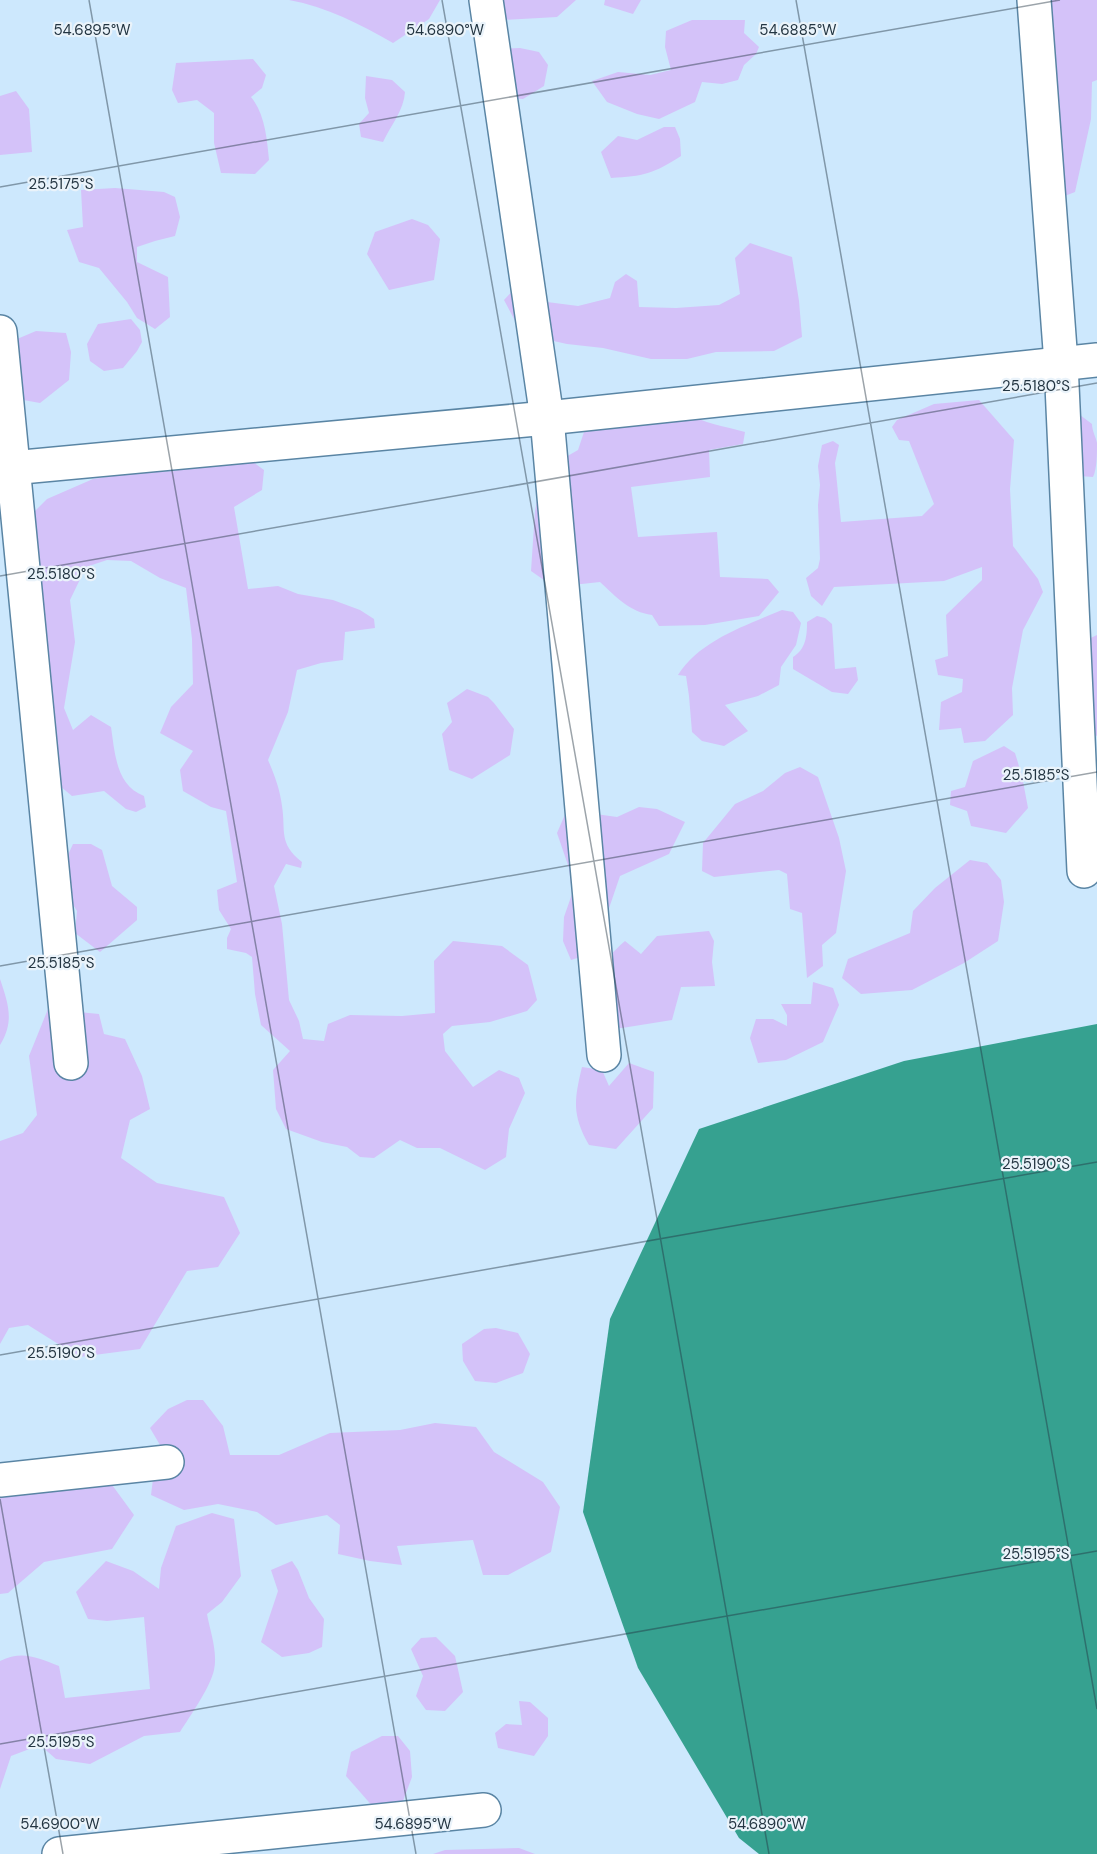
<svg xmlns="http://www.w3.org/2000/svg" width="1097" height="1854" viewBox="0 0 1097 1854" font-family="'DM Sans',sans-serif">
  <rect width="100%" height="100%" fill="#cde8fd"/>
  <!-- green -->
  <g fill="#d4c2f9">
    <path d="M289,0H440L429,19L393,43C360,24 327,7 289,0Z"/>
    <path d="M495,0H576L557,17L502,20Z"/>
    <path d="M605,0H641L633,14L604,5Z"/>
    <path d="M1040,0H1097V80L1092,82L1091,119L1075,192L1044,204Z"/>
    <path d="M692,20H745L744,33L759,47L756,54L744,65L738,80L722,84L702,82L695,102L659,119L637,114L607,102L592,81L618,72L650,75L671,70L665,47L666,31Z"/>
    <path d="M520,48L539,52L548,65L544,86L523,99L499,97L493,49Z"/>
    <path d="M253,59L266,75L262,88L251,97C265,114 267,139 269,160L255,174L221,173L214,143V113L197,100L178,103L172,90L176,63Z"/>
    <path d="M366,76L392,80L405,92C404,110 391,125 383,142L361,137L359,124L369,113L365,98Z"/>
    <path d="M16,91L29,109L32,152L0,155V96Z"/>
    <path d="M664,127H675L680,139L681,156C653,174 644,176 611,178L601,152L618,136L637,140Z"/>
    <path d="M115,188L164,192L175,197L180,217L175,236L155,241L137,247V262L168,277L170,317L155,329L137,318L127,302L99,268L79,262L67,230L83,227L81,190Z"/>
    <path d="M412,219L428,225L440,239L434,280L389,290L367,254L375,232Z"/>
    <path d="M750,243L792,257L799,301L802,337L774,351L716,352L687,359H651L603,348L567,344L522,334L504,300L518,285L547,302L578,306L610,298L615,282L626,274L637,281L639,307L676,308L719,305L740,294L735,258Z"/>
    <path d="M131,319L140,330L142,342L137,351L123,368L104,371L90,361L87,344L98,324Z"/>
    <path d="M36,331L66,333L71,352L69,380L40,403L1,396L10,342Z"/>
    <path d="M979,400L1014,440L1010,489L1013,546L1038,579L1043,592L1023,630L1012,688L1013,715L985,741L964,743L961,728L939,730L941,702L962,692L963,679L938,675L935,660L948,656L946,615L982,580V567L944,581L834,587L822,606L811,596L806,578L818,568L820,559L818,505L820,485L818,466L822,445L833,441L839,445L835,463L841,522L922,516L934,504L909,441L899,440L892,427L897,420L934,404Z"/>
    <path d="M686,412C703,424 725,426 745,432L743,444L709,450L710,477L631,487L638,537L717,532L720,577L768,579L779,592L759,616L705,625L659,626L652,615C630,612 616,597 600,582L554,587L531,571L535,511L543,470L578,450L585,429Z"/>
    <path d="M1080,415L1092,424C1092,431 1096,437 1097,443C1097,454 1097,469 1093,477L1066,475Z"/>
    <path d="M242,454L264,470L262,490L234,507L248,589L278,586L298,594L333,600L360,610L374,619L375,628L345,632L343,660L321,663L297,670L288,712L268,760C274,774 280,789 282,806C286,831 278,843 302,862L301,868L286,864L274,886L282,924L289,1000L299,1021L303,1039L324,1041L328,1024L350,1015L402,1016L435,1013L434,961L453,941L502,946L528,965L537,1000L527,1011L490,1022L452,1026L443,1034L445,1051L473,1087L499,1070L519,1078L525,1093L509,1129L506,1157L485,1170L440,1148H417L400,1140L374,1158L360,1157L347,1147L322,1142L286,1129L276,1109L273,1070L290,1051L261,1025L255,994L252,957L246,953L227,949V938L231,929L219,910L217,890L237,882L226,811L211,807L183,791L180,770L193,751L160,733L171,707L193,684L192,639L186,588L160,578L131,561L107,560L86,567L70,600L75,642L64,708L73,730L91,715L111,727C115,754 116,785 144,796L146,807L136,812L126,809L104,791L72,796L49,777L22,524L47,499L93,479L134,473L175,471L207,460Z"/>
    <path d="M782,610L793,612L801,623L796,645L781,667L779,685L758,696L725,705L748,731L724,746L702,741L692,732L689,696L686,676L678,675C700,640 747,625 782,610Z"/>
    <path d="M817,616L825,618L832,624L835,669L856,667L858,680L848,694L832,692L793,669V657C806,649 807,636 807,622Z"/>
    <path d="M1097,635V736L1081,726L1080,643Z"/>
    <path d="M467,689L488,697L494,703L514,729L510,755L472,779L449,770L442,734L452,722L447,703Z"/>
    <path d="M1004,746L1015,753L1022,776L1028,808L1006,833L971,826L967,811L950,805L951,791L965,787L973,761Z"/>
    <path d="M800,767L818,777L839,838L846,871L836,933L822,945L823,966L807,978L802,913L790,909L787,874L779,870L714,877L702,871L703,843L735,804L763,791L785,773Z"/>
    <path d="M639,807L657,809L685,822L669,854L620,876L605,920L606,949L571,960L563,941L564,917L572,894L569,868L557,833L567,810L617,817Z"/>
    <path d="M73,844H91L102,850L112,886L137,907V920L100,952L75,933L77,911L64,890L62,868Z"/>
    <path d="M970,860L987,863L1001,880L1004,902L998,941L964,963L912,990L861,994L842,978L848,959L910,933L913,911L935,888Z"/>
    <path d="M709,931L714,941L712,962L715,986L681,987L672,1020L622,1028H586C582,1017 581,1006 583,995C586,981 614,950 625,941L641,954L657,936Z"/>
    <path d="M0,979C8,1003 15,1021 0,1045Z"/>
    <path d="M813,982L833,988L839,1005L823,1042L786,1060L758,1063L750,1038L756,1019H773L787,1026V1015L781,1004H811Z"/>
    <path d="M48,1009L99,1014L104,1034L125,1039L142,1076L150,1109L130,1120L121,1158L157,1183L224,1197L240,1233L218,1267L187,1271L140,1349L79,1357L28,1325L9,1328L0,1344V1141L23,1133L37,1115L29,1056Z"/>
    <path d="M629,1063L654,1072L653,1108L616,1149L589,1145C572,1115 574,1100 582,1067L602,1070L609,1086Z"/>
    <path d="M496,1328L518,1333L530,1354L523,1373L496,1383L475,1381L463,1361L462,1344L484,1329Z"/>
    <path d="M187,1400H203L223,1426L230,1455H279L330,1433L400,1430L435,1423L476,1427L494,1452L543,1482L560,1507L551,1552L508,1575H483L473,1540L397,1546L402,1565L370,1561L338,1554L340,1525L327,1515L276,1525L257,1512L218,1504L184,1510L151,1495L154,1471L160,1445L150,1428L168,1409Z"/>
    <path d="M99,1467L134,1515L112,1549L44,1562L8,1593L0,1594V1478Z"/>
    <path d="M212,1513L234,1519L241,1576L222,1602L207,1614C210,1631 218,1652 214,1670C210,1688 190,1716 180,1732L144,1736L90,1764L56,1759L40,1745L11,1756L0,1789V1661C23,1650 37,1658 59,1666L65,1698L150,1689L144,1617L107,1621L88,1619L76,1592L106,1561L133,1571L159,1589L161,1568L176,1526Z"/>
    <path d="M292,1561L298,1570L309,1598L324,1619L322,1647L309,1653L282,1657L261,1642L278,1591L271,1570Z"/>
    <path d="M436,1637L455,1656L463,1692L445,1711L426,1710L416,1696L423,1676L411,1649L421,1638Z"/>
    <path d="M519,1701L530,1702L548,1718V1736L534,1756L498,1748L495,1733L506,1724L522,1725Z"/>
    <path d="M382,1736H398L410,1751L412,1777L403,1801L375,1809L346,1776L351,1752Z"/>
    <path d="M519,1848L535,1854H433L445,1850Z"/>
  </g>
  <!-- water -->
  <path fill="#36a190" d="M1097,1024V1854H759L739,1838L638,1668L583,1512L610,1319L699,1129L904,1061Z"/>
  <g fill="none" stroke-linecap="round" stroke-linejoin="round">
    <!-- minor casing -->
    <g stroke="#5a85a4" stroke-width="36">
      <g id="minor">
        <path d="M486,0L547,418L604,1055"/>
        <path d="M1034,0L1061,363L1084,871"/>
        <path d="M0,332L71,1063"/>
        <path d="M0,469L547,418L1097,360"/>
        <path d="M0,1480L167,1462"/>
        <path d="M59,1854L484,1810"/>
      </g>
    </g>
    <!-- minor -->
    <use href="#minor" stroke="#fff" stroke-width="33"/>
  </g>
  <!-- ticks -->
  <path fill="none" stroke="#233542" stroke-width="1.5" stroke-opacity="0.45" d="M89,0L416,1854M442,0L769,1854M796,0L1097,1709M0,187L1060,0M0,576L1097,383M0,966L1097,772M0,1355L1097,1162M0,1499L63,1854M0,1744L1097,1551"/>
  <g font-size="15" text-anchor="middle" fill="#233542" stroke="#eaf3fa" stroke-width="4.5" stroke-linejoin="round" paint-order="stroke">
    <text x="92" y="35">54.6895°W</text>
    <text x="445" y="35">54.6890°W</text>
    <text x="798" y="35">54.6885°W</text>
    <text x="61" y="189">25.5175°S</text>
    <text x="1036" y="391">25.5180°S</text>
    <text x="61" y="579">25.5180°S</text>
    <text x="1036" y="780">25.5185°S</text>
    <text x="61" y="968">25.5185°S</text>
    <text x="1036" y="1169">25.5190°S</text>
    <text x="61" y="1358">25.5190°S</text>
    <text x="1036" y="1559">25.5195°S</text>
    <text x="61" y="1747">25.5195°S</text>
    <text x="60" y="1829">54.6900°W</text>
    <text x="413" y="1829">54.6895°W</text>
    <text x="767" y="1829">54.6890°W</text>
  </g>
</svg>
